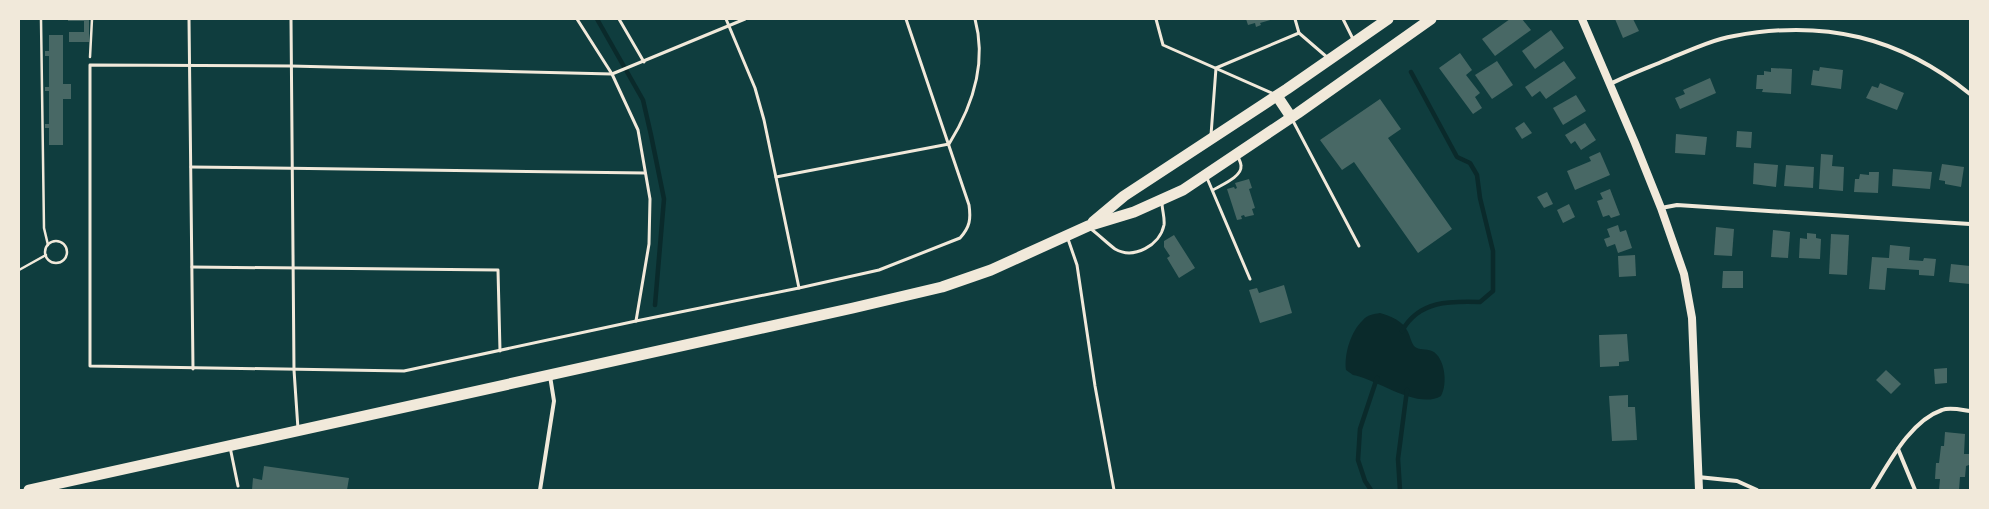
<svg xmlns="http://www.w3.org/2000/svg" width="1989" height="509" viewBox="0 0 1989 509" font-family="Quicksand,sans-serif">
  <rect width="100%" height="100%" fill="#0f3d3e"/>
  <!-- water -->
  <path fill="#0a2a2b" d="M1380,313C1391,316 1403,321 1408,332C1410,336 1411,342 1414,346C1419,351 1426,348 1432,351C1445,357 1448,384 1441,396C1417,410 1377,379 1353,375L1346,370C1344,354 1351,331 1363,320C1367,315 1374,314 1380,313Z"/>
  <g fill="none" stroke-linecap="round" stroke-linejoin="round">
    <!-- stream -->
    <g stroke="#0a2a2b" stroke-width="4.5">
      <path d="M597,19L643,100L651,135L664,199L655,305"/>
      <path d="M1402,331C1419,300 1451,301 1480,302L1493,291V251L1480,198L1477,175L1470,163L1457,157L1411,72"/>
      <path d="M1371,490L1365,481L1358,460L1360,429L1377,378"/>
      <path d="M1400,490L1398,459L1407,390"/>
    </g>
  </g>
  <!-- building -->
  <g fill="#486865">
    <path d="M68,19H89V42H69V32H84V21H68Z"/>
    <path d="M1246,19H1274L1260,23L1261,25L1256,27L1255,23L1248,25Z"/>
    <path d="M1510,19H1522L1531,30L1495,56L1482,39Z"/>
    <path d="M1615,19H1633L1639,31L1623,38Z"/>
    <path d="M1551,30L1564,48L1535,69L1522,51Z"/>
    <path d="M49,35H63V84H71V99H63V145H49V128H45V124H49V91H45V87H49V56H45V51H49Z"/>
    <path d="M1460,53L1472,70L1466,75L1480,93L1475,97L1482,108L1473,114L1439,68Z"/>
    <path d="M1497,61L1513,85L1492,99L1475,75Z"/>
    <path d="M1564,61L1576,78L1546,99L1540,91L1532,97L1525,87Z"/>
    <path d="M1820,67L1843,70L1841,89L1811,85L1813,70L1819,71Z"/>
    <path d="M1771,68L1792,69L1791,94L1762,92L1763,89H1756L1757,75H1764V71L1771,72Z"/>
    <path d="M1710,78L1716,93L1680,109L1675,98L1685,94L1683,90Z"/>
    <path d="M1880,83L1904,93L1897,110L1866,98L1872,86L1878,88Z"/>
    <path d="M1576,95L1586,111L1563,125L1553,108Z"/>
    <path d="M1380,99L1401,129L1388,138L1452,229L1418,253L1354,162L1342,170L1320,140Z"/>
    <path d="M1524,122L1532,133L1522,139L1515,128Z"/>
    <path d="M1585,123L1596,140L1581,150L1575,141L1571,144L1565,135Z"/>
    <path d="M1737,131L1752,132L1751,148L1736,147Z"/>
    <path d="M1676,134L1707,137L1705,155L1675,153Z"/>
    <path d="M1600,152L1610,175L1575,190L1567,171L1591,161L1589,157Z"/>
    <path d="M1821,154L1833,155L1832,166L1844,167L1843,191L1819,189Z"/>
    <path d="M1754,163L1778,165L1776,187L1753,184Z"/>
    <path d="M1942,164L1964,167L1961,187L1945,184V181L1939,180Z"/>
    <path d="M1786,165L1814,167L1813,188L1784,186Z"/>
    <path d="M1893,169L1932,172L1930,189L1892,186Z"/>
    <path d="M1869,172H1879L1878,193L1854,192L1855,179H1859L1860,174L1869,175Z"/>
    <path d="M1249,179L1252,188L1249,189L1255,208L1252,209L1254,215L1245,217L1244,215L1241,216L1242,219L1237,220L1227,189L1234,187L1235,189L1237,188L1235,183Z"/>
    <path d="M1610,189L1620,215L1611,218L1609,215L1603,217L1597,201L1603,199L1600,193Z"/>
    <path d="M1547,192L1553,204L1544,208L1537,197Z"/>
    <path d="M1569,204L1575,217L1563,223L1557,210Z"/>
    <path d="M1618,225L1620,232L1626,230L1632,248L1618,253L1615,244L1607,247L1604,239L1610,237L1607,229Z"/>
    <path d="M1716,227L1734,229L1732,256L1714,255Z"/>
    <path d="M1773,230L1790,232L1788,258L1771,257Z"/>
    <path d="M1807,233L1816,234V238L1821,239L1820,259L1799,258L1800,238L1807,239Z"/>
    <path d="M1831,234L1849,235L1847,275L1829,274Z"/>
    <path d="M1174,235L1195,268L1179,278L1167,258L1170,256L1164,247V241Z"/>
    <path d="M1890,245L1910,247L1909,260L1923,261L1924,258L1936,259L1934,276L1919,275V270L1887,268L1885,290L1869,289L1872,257L1889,258Z"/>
    <path d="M1635,255L1636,276L1619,277L1618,256Z"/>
    <path d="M1951,264L1970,266V284L1949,282Z"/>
    <path d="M1723,271H1743V288H1722Z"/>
    <path d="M1284,285L1292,313L1260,323L1249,290L1257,288L1259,293Z"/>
    <path d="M1627,334L1629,361L1619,362V366L1600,367L1599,335Z"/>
    <path d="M1947,368V383L1935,384L1934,369Z"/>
    <path d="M1886,370L1901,384L1891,394L1876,380Z"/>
    <path d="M1628,395V407H1635L1637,440L1612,441L1609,396Z"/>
    <path d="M1945,432L1965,434L1964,454H1970L1969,465L1966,466L1965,477H1960L1959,490H1939L1940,479H1935L1936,463H1939L1941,446H1944Z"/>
    <path d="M264,466L349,478L347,490H252L253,478L262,480Z"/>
  </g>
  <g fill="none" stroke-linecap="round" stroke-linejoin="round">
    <!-- path -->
    <g stroke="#f1e9da" stroke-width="2.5">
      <path d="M41,19L44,228L48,245"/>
      <path d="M90,57L92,19"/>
      <circle cx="56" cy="252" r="11"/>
      <path d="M19,270L46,255"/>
    </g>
    <!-- service -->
    <g stroke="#f1e9da" stroke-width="3">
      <path d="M189,19L193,369"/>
      <path d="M291,19L294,370L298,429"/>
      <path d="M577,19L612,74L638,130L650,199L649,244L636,321"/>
      <path d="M619,19L644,62"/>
      <path d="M726,19L755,88L764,120L799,288"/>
      <path d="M745,19L612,74L291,66L90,65V366L404,371L636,321L799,288L879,270L960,238C970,227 971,219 969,205L906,19"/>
      <path d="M1156,19L1163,45L1274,94"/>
      <path d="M1295,19L1299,33L1328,58"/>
      <path d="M1343,19L1354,41"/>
      <path d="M1292,119L1359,246"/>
      <path d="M1211,135L1216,68L1299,33"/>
      <path d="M191,167L645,173"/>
      <path d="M776,177L949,144C972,107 987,63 975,19"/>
      <path d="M1207,178L1250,279"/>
      <path d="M1213,190C1221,185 1242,177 1241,166C1241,163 1239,159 1238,157"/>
      <path d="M1091,229C1099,235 1107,243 1115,249C1134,260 1160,245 1164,225C1165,218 1162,210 1162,203"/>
      <path d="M1068,239L1077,265L1095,386L1114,490"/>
      <path d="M192,267L498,270L500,351"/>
      <path d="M230,447L238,486"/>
    </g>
    <!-- minor -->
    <g stroke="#f1e9da" stroke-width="4">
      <path d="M1610,84C1628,75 1647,68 1666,60C1688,51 1711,40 1734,36C1824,19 1900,37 1970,94"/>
      <path d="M1661,208L1677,205L1970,224"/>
      <path d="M1898,449L1915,490"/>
      <path d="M1698,477L1737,481L1757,490"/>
      <path d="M540,490L554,401L550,376"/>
      <path d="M1872,490C1889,463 1910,421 1942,410C1950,407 1962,410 1970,411"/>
    </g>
    <!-- secondary -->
    <path stroke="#f1e9da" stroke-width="8" d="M1582,19L1635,143L1661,208L1684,274L1692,318L1699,490"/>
    <!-- trunk -->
    <g stroke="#f1e9da" stroke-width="11">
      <path d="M1277,96L1291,117"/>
      <path d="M1093,222L1124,196L1287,89L1388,19"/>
      <path d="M29,490L853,308L942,287L991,270L1088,226L1134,212L1183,190L1298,113L1431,19"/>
    </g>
  </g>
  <!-- border -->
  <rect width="1989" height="509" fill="none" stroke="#f1e9da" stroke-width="40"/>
</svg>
